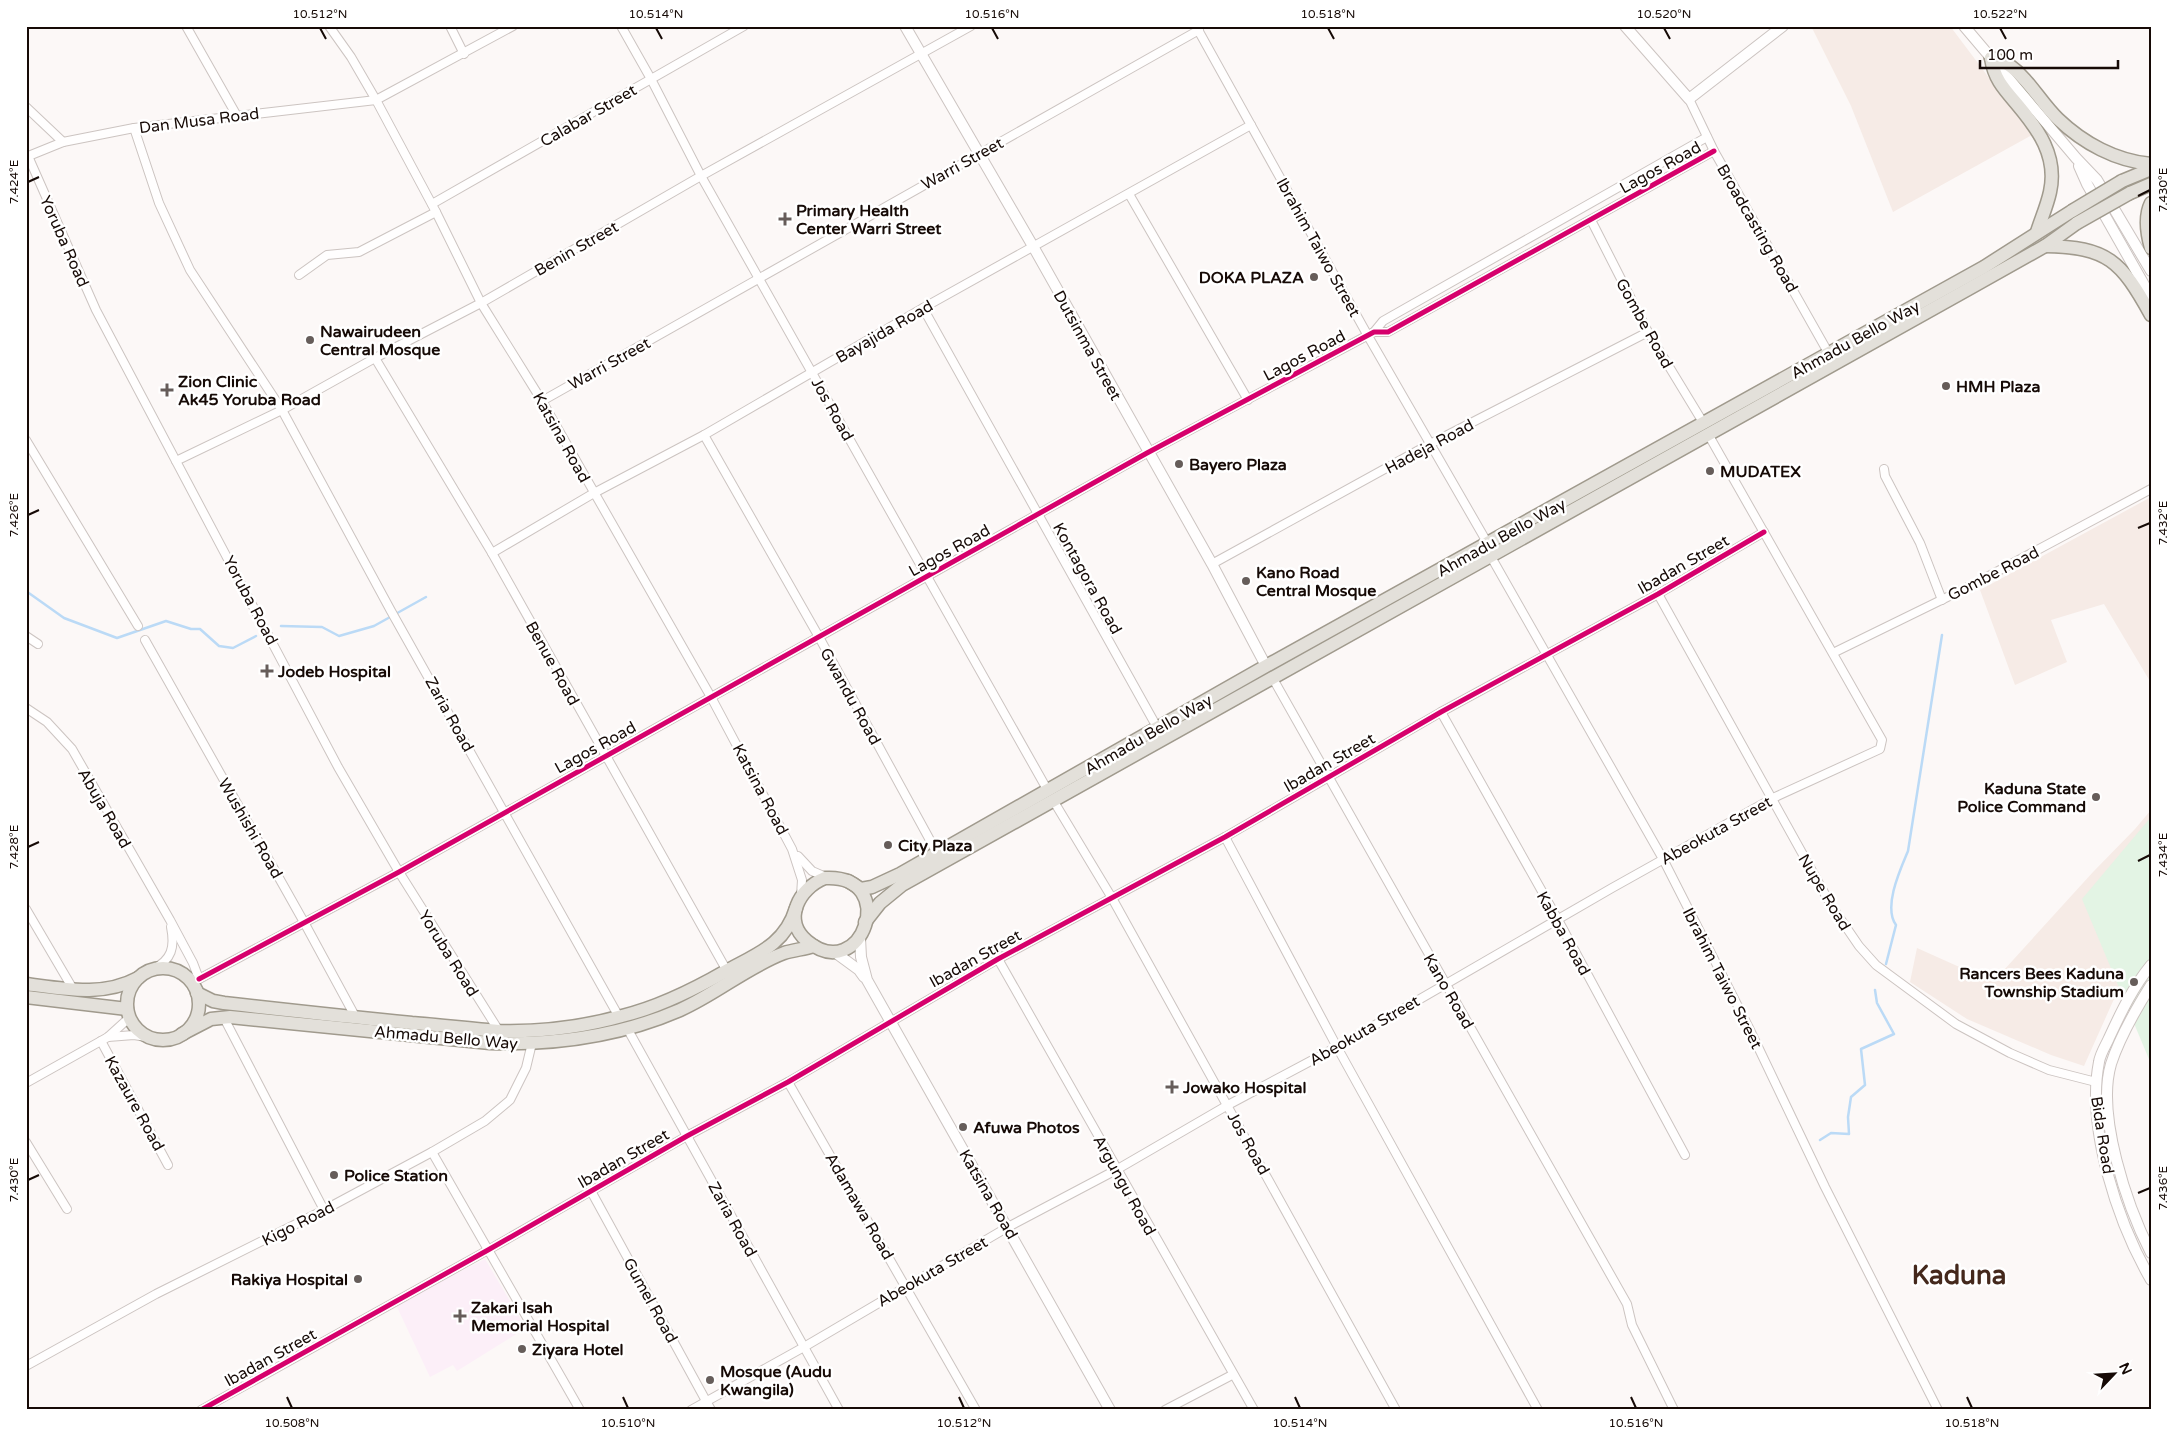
<svg xmlns="http://www.w3.org/2000/svg" width="2177" height="1436" viewBox="0 0 2177 1436" font-family="'Varela Round',sans-serif">
  <rect width="100%" height="100%" fill="#fcf8f7"/>
  <!-- built -->
  <g fill="#f6ebe6">
    <path d="M1811,26H1950L2032,135L1893,212L1851,106Z"/>
    <path d="M2151,497V683L2104,604L2051,620L2067,662L2015,685L1980,590Z"/>
    <path d="M2151,810V950L2114,999L2084,1066L2051,1055L1967,1019L1910,982L1917,948L1993,982L2093,872L2135,829Z"/>
  </g>
  <!-- medical -->
  <path fill="#fceff8" d="M485,1259L526,1328L457,1371L453,1365L430,1377L396,1305Z"/>
  <!-- green -->
  <path fill="#e3f4e4" d="M2151,817V1064L2082,899Z"/>
  <g fill="none" stroke-linecap="round" stroke-linejoin="round">
    <!-- stream -->
    <g stroke="#bbdaf6" stroke-width="2.5">
      <path d="M26,591L64,618L117,638L166,621L191,629H200L219,646L233,648L256,636"/>
      <path d="M281,626L322,627L339,636L374,626L426,597"/>
      <path d="M1886,964L1896,925C1883,907 1900,870 1908,851L1942,635"/>
      <path d="M1820,1140L1831,1133L1849,1134L1848,1117L1851,1097L1865,1085L1861,1049L1894,1034L1877,1003L1875,990"/>
    </g>
    <!-- minor casing -->
    <g stroke="#ccc4c1" stroke-width="10">
      <g id="minor">
        <path d="M186,26L237,116"/>
        <path d="M329,26L351,57L376,100L436,212L481,303L542,401L711,697L792,849L802,880L801,895"/>
        <path d="M450,26L464,54"/>
        <path d="M621,26L651,79L701,176L1048,791"/>
        <path d="M1197,28L1368,336L1488,544"/>
        <path d="M1689,99L1714,151L1829,354"/>
        <path d="M26,107L63,142"/>
        <path d="M134,128L159,203L190,270L282,410L391,611L619,1017"/>
        <path d="M28,156L96,310L338,767L399,872L499,1031"/>
        <path d="M26,157L63,142L134,128L376,100L513,26"/>
        <path d="M1129,194L1248,400"/>
        <path d="M432,204L744,26"/>
        <path d="M1591,220L1648,332L1704,424"/>
        <path d="M299,275L327,255L359,252L436,212"/>
        <path d="M923,308L1158,729"/>
        <path d="M1374,332L1383,321L1707,137"/>
        <path d="M375,358L492,553L727,971"/>
        <path d="M542,401L1199,30"/>
        <path d="M704,435L819,637L937,853"/>
        <path d="M26,440L138,626"/>
        <path d="M176,461L282,410L375,358L481,303L701,176L971,26"/>
        <path d="M1884,469L1885,476L1920,543L1942,600"/>
        <path d="M492,553L594,493L704,435L923,308L1251,125"/>
        <path d="M1490,555L1663,859L1749,1028L1825,1187L1938,1410"/>
        <path d="M1212,564L1430,444L1648,332"/>
        <path d="M1658,594L1831,905L1859,946L1876,965L1956,1024L2010,1053L2049,1070L2096,1082"/>
        <path d="M26,636L38,644"/>
        <path d="M145,640L305,924L356,1018"/>
        <path d="M1833,653L1974,584L2151,489"/>
        <path d="M1272,677L1627,1304L1632,1325L1674,1410"/>
        <path d="M26,708L47,722L72,749L170,920L193,963L199,979"/>
        <path d="M1441,712L1557,918L1685,1155"/>
        <path d="M1053,800L1112,898L1396,1410"/>
        <path d="M1225,837L1337,1047L1538,1410"/>
        <path d="M798,856L812,871L826,877"/>
        <path d="M26,909L73,989"/>
        <path d="M998,959L1254,1410"/>
        <path d="M153,969C172,960 175,947 171,927"/>
        <path d="M199,979L399,872L1147,453L1374,332H1388L1714,151"/>
        <path d="M224,1018L324,1210"/>
        <path d="M627,1028L839,1410"/>
        <path d="M108,1037L134,1035L152,1038"/>
        <path d="M101,1041L168,1165"/>
        <path d="M788,1082L976,1410"/>
        <path d="M26,1083L108,1037L130,1017"/>
        <path d="M26,1142L67,1209"/>
        <path d="M432,1152L580,1410"/>
        <path d="M591,1191L711,1410"/>
        <path d="M26,1366L156,1294L324,1210L432,1152L485,1121L510,1100L526,1068L532,1043"/>
        <path d="M201,1410L488,1250L687,1136L788,1082L998,959L1225,837L1441,712L1658,594L1764,532"/>
        <path d="M691,1410L804,1347L1008,1227L1116,1170L1228,1105L1337,1047L1612,888L1773,798L1880,749L1882,740L1708,434"/>
        <path d="M1165,1410L1232,1375"/>
      </g>
    </g>
    <!-- tertiary casing -->
    <g stroke="#ccc4c1" stroke-width="12">
      <g id="tertiary">
        <path d="M905,26L1034,248L1212,564L1266,666"/>
        <path d="M1625,26L1689,99L1783,26"/>
        <path d="M1964,26L2076,158L2097,180L2151,271"/>
        <path d="M2079,166L2087,184L2151,297"/>
        <path d="M860,938L861,957L867,980L1110,1410"/>
        <path d="M833,951L859,970L864,977"/>
        <path d="M2151,965C2133,987 2121,1012 2109,1038C2106,1045 2100,1054 2099,1062C2086,1128 2118,1223 2151,1280"/>
        <path d="M2151,985C2136,1009 2120,1036 2111,1064C2096,1115 2127,1206 2151,1253"/>
      </g>
    </g>
    <!-- primary casing -->
    <g stroke="#a09a8d" stroke-width="15">
      <g id="primary">
        <path d="M1991,58C1996,60 2004,62 2009,65C2029,79 2041,103 2058,119C2083,143 2116,161 2151,164"/>
        <path d="M1991,58C1994,78 2003,88 2016,103C2038,129 2058,156 2050,192C2047,206 2041,219 2037,232"/>
        <path d="M2122,181L2151,169"/>
        <path d="M2130,193L2151,184"/>
        <path d="M2151,203C2144,217 2147,234 2151,248"/>
        <path d="M2045,246C2108,247 2121,261 2151,315"/>
        <path d="M825,878C901,874 862,987 807,941C782,920 799,888 825,878Z"/>
        <path d="M848,881L861,889L872,887L900,874L1266,666L1984,267L2072,211"/>
        <path d="M865,922L880,903L902,885L1972,287L2045,246L2077,223"/>
        <circle cx="163" cy="1004" r="36"/>
        <path d="M26,984C65,989 103,997 138,978"/>
        <path d="M197,993L213,1001L224,1003C286,1010 349,1017 412,1023C441,1025 470,1029 499,1031C539,1032 583,1027 622,1016C659,1007 693,990 726,971C757,954 785,945 796,908"/>
        <path d="M26,997L127,1009"/>
        <path d="M182,1034L211,1019L230,1017L490,1043C555,1045 620,1036 680,1010C716,994 747,967 784,953C794,950 804,949 814,946"/>
      </g>
    </g>
    <!-- minor -->
    <use href="#minor" stroke="#fffefe" stroke-width="8"/>
    <!-- tertiary -->
    <use href="#tertiary" stroke="#fffefe" stroke-width="10"/>
    <!-- primary -->
    <use href="#primary" stroke="#e3e0da" stroke-width="12"/>
    <!-- primary-bridge casing -->
    <g stroke="#a09a8d" stroke-width="15" stroke-linecap="butt">
      <g id="primary-bridge">
        <path d="M2072,211L2122,181"/>
        <path d="M2077,223L2130,193"/>
      </g>
    </g>
    <!-- primary-bridge -->
    <use href="#primary-bridge" stroke="#e3e0da" stroke-width="12"/>
    <!-- cycleway casing -->
    <g stroke="#fff" stroke-width="8">
      <g id="cycleway">
        <path d="M199,979L399,872L1147,453L1374,332H1388L1714,151"/>
        <path d="M201,1410L488,1250L687,1136L788,1082L998,959L1225,837L1441,712L1658,594L1764,532"/>
      </g>
    </g>
    <!-- cycleway -->
    <use href="#cycleway" stroke="#d6006c" stroke-width="5"/>
  </g>
  <!-- ticks -->
  <path fill="none" stroke="#160a06" stroke-width="2" d="M320,28L326,39M656,28L662,39M992,28L998,39M1328,28L1334,39M1664,28L1670,39M2000,28L2006,39M28,182L39,177M2138,196L2150,190M28,515L39,510M2138,528L2150,523M28,847L39,842M2138,861L2150,855M28,1180L39,1175M2138,1193L2150,1188M287,1397L292,1408M623,1397L628,1408M959,1397L964,1408M1295,1397L1300,1408M1631,1397L1636,1408M1967,1397L1972,1408"/>
  <!-- markers -->
  <g fill="#665d5a" stroke="#fff" stroke-width="2">
    <path d="M782.5 211.5h5v5h5v5h-5v5h-5v-5h-5v-5h5z"/>
    <circle cx="1314" cy="277" r="5"/>
    <circle cx="310" cy="340" r="5"/>
    <circle cx="1946" cy="386" r="5"/>
    <path d="M164.5 382.5h5v5h5v5h-5v5h-5v-5h-5v-5h5z"/>
    <circle cx="1179" cy="464" r="5"/>
    <circle cx="1710" cy="471" r="5"/>
    <circle cx="1246" cy="581" r="5"/>
    <path d="M264.5 663.5h5v5h5v5h-5v5h-5v-5h-5v-5h5z"/>
    <circle cx="2096" cy="797" r="5"/>
    <circle cx="888" cy="845" r="5"/>
    <circle cx="2134" cy="982" r="5"/>
    <path d="M1169.5 1079.5h5v5h5v5h-5v5h-5v-5h-5v-5h5z"/>
    <circle cx="963" cy="1127" r="5"/>
    <circle cx="334" cy="1175" r="5"/>
    <circle cx="358" cy="1279" r="5"/>
    <path d="M457.5 1308.5h5v5h5v5h-5v5h-5v-5h-5v-5h5z"/>
    <circle cx="522" cy="1349" r="5"/>
    <circle cx="710" cy="1380" r="5"/>
  </g>
  <g text-anchor="middle" stroke-width="5" stroke-linejoin="round" paint-order="stroke">
    <!-- street labels -->
    <g font-size="16" fill="#160a06" stroke="#fff">
      <text transform="translate(588 115) rotate(-30)" y="6">Calabar Street</text>
      <text transform="translate(199 120) rotate(-7)" y="6">Dan Musa Road</text>
      <text transform="translate(962 163) rotate(-29)" y="6">Warri Street</text>
      <text transform="translate(1660 167) rotate(-29)" y="6">Lagos Road</text>
      <text transform="translate(1758 228) rotate(60)" y="6">Broadcasting Road</text>
      <text transform="translate(65 241) rotate(66)" y="6">Yoruba Road</text>
      <text transform="translate(1319 247) rotate(61)" y="6">Ibrahim Taiwo Street</text>
      <text transform="translate(576 248) rotate(-30)" y="6">Benin Street</text>
      <text transform="translate(1645 323) rotate(61)" y="6">Gombe Road</text>
      <text transform="translate(884 331) rotate(-30)" y="6">Bayajida Road</text>
      <text transform="translate(1855 339) rotate(-29)" y="6">Ahmadu Bello Way</text>
      <text transform="translate(1088 345) rotate(61)" y="6">Dutsinma Street</text>
      <text transform="translate(1304 355) rotate(-28)" y="6">Lagos Road</text>
      <text transform="translate(609 363) rotate(-29)" y="6">Warri Street</text>
      <text transform="translate(833 409) rotate(61)" y="6">Jos Road</text>
      <text transform="translate(562 437) rotate(61)" y="6">Katsina Road</text>
      <text transform="translate(1429 446) rotate(-28)" y="6">Hadeja Road</text>
      <text transform="translate(1501 537) rotate(-29)" y="6">Ahmadu Bello Way</text>
      <text transform="translate(949 550) rotate(-29)" y="6">Lagos Road</text>
      <text transform="translate(1683 564) rotate(-30)" y="6">Ibadan Street</text>
      <text transform="translate(1993 573) rotate(-27)" y="6">Gombe Road</text>
      <text transform="translate(1088 578) rotate(61)" y="6">Kontagora Road</text>
      <text transform="translate(251 600) rotate(62)" y="6">Yoruba Road</text>
      <text transform="translate(553 663) rotate(61)" y="6">Benue Road</text>
      <text transform="translate(851 696) rotate(61)" y="6">Gwandu Road</text>
      <text transform="translate(450 714) rotate(61)" y="6">Zaria Road</text>
      <text transform="translate(1148 734) rotate(-30)" y="6">Ahmadu Bello Way</text>
      <text transform="translate(595 747) rotate(-29)" y="6">Lagos Road</text>
      <text transform="translate(1329 762) rotate(-30)" y="6">Ibadan Street</text>
      <text transform="translate(761 789) rotate(62)" y="6">Katsina Road</text>
      <text transform="translate(105 808) rotate(60)" y="6">Abuja Road</text>
      <text transform="translate(251 828) rotate(60)" y="6">Wushishi Road</text>
      <text transform="translate(1716 830) rotate(-29)" y="6">Abeokuta Street</text>
      <text transform="translate(1825 892) rotate(59)" y="6">Nupe Road</text>
      <text transform="translate(1564 933) rotate(61)" y="6">Kabba Road</text>
      <text transform="translate(449 953) rotate(58)" y="6">Yoruba Road</text>
      <text transform="translate(975 958) rotate(-29)" y="6">Ibadan Street</text>
      <text transform="translate(1723 978) rotate(63)" y="6">Ibrahim Taiwo Street</text>
      <text transform="translate(1449 991) rotate(60)" y="6">Kano Road</text>
      <text transform="translate(1364 1030) rotate(-30)" y="6">Abeokuta Street</text>
      <text transform="translate(446 1037) rotate(5)" y="6">Ahmadu Bello Way</text>
      <text transform="translate(135 1103) rotate(61)" y="6">Kazaure Road</text>
      <text transform="translate(2103 1135) rotate(81)" y="6">Bida Road</text>
      <text transform="translate(1249 1143) rotate(61)" y="6">Jos Road</text>
      <text transform="translate(623 1158) rotate(-30)" y="6">Ibadan Street</text>
      <text transform="translate(1125 1185) rotate(61)" y="6">Argungu Road</text>
      <text transform="translate(989 1194) rotate(60)" y="6">Katsina Road</text>
      <text transform="translate(860 1206) rotate(60)" y="6">Adamawa Road</text>
      <text transform="translate(733 1219) rotate(61)" y="6">Zaria Road</text>
      <text transform="translate(298 1223) rotate(-27)" y="6">Kigo Road</text>
      <text transform="translate(932 1271) rotate(-30)" y="6">Abeokuta Street</text>
      <text transform="translate(651 1300) rotate(61)" y="6">Gumel Road</text>
      <text transform="translate(270 1357) rotate(-29)" y="6">Ibadan Street</text>
    </g>
    <!-- poi labels -->
    <g font-size="16" font-weight="bold" fill="#160a06" stroke="#fff" text-anchor="start">
      <text x="796" y="216">Primary Health<tspan x="796" dy="18">Center Warri Street</tspan></text>
      <text x="1304" y="283" text-anchor="end">DOKA PLAZA</text>
      <text x="320" y="337">Nawairudeen<tspan x="320" dy="18">Central Mosque</tspan></text>
      <text x="178" y="387">Zion Clinic<tspan x="178" dy="18">Ak45 Yoruba Road</tspan></text>
      <text x="1956" y="392">HMH Plaza</text>
      <text x="1189" y="470">Bayero Plaza</text>
      <text x="1720" y="477">MUDATEX</text>
      <text x="1256" y="578">Kano Road<tspan x="1256" dy="18">Central Mosque</tspan></text>
      <text x="278" y="677">Jodeb Hospital</text>
      <text x="2086" y="794" text-anchor="end">Kaduna State<tspan x="2086" dy="18">Police Command</tspan></text>
      <text x="898" y="851">City Plaza</text>
      <text x="2124" y="979" text-anchor="end">Rancers Bees Kaduna<tspan x="2124" dy="18">Township Stadium</tspan></text>
      <text x="1183" y="1093">Jowako Hospital</text>
      <text x="973" y="1133">Afuwa Photos</text>
      <text x="344" y="1181">Police Station</text>
      <text x="348" y="1285" text-anchor="end">Rakiya Hospital</text>
      <text x="471" y="1313">Zakari Isah<tspan x="471" dy="18">Memorial Hospital</tspan></text>
      <text x="532" y="1355">Ziyara Hotel</text>
      <text x="720" y="1377">Mosque (Audu<tspan x="720" dy="18">Kwangila)</tspan></text>
    </g>
    <!-- town labels -->
    <g font-size="26" font-weight="bold" fill="#44281c" stroke="#fff">
      <text x="1959" y="1284">Kaduna</text>
    </g>
  </g>
  <!-- border -->
  <rect width="2177" height="1436" fill="none" stroke="#ffffff" stroke-width="55"/>
  <!-- north arrow -->
  <g transform="translate(2114 1374) rotate(65)" stroke="#ffffff" stroke-width="4" paint-order="stroke">
  <path d="M0-4L9 19L0 12L-9 19Z" fill="#160a06"/>
  <text y="-8" font-size="14" font-weight="bold" text-anchor="middle" fill="#160a06">N</text>
  </g>
  <!-- scale -->
  <path d="M1980 60v8h138v-8" fill="none" stroke="#160a06" stroke-width="2.5"/>
  <text x="1987" y="60" font-size="15" fill="#160a06" stroke="#ffffff" stroke-width="4" paint-order="stroke">100 m</text>
  <rect x="28" y="28" width="2122" height="1380" fill="none" stroke="#160a06" stroke-width="2"/>
  <g font-size="12" text-anchor="middle" fill="#160a06">
    <text x="320" y="18">10.512°N</text>
    <text x="656" y="18">10.514°N</text>
    <text x="992" y="18">10.516°N</text>
    <text x="1328" y="18">10.518°N</text>
    <text x="1664" y="18">10.520°N</text>
    <text x="2000" y="18">10.522°N</text>
    <text transform="translate(14 182) rotate(-90)" y="4">7.424°E</text>
    <text transform="translate(2163 190) rotate(-90)" y="4">7.430°E</text>
    <text transform="translate(14 515) rotate(-90)" y="4">7.426°E</text>
    <text transform="translate(2163 523) rotate(-90)" y="4">7.432°E</text>
    <text transform="translate(14 847) rotate(-90)" y="4">7.428°E</text>
    <text transform="translate(2163 855) rotate(-90)" y="4">7.434°E</text>
    <text transform="translate(14 1180) rotate(-90)" y="4">7.430°E</text>
    <text transform="translate(2163 1188) rotate(-90)" y="4">7.436°E</text>
    <text x="292" y="1427">10.508°N</text>
    <text x="628" y="1427">10.510°N</text>
    <text x="964" y="1427">10.512°N</text>
    <text x="1300" y="1427">10.514°N</text>
    <text x="1636" y="1427">10.516°N</text>
    <text x="1972" y="1427">10.518°N</text>
  </g>
</svg>
